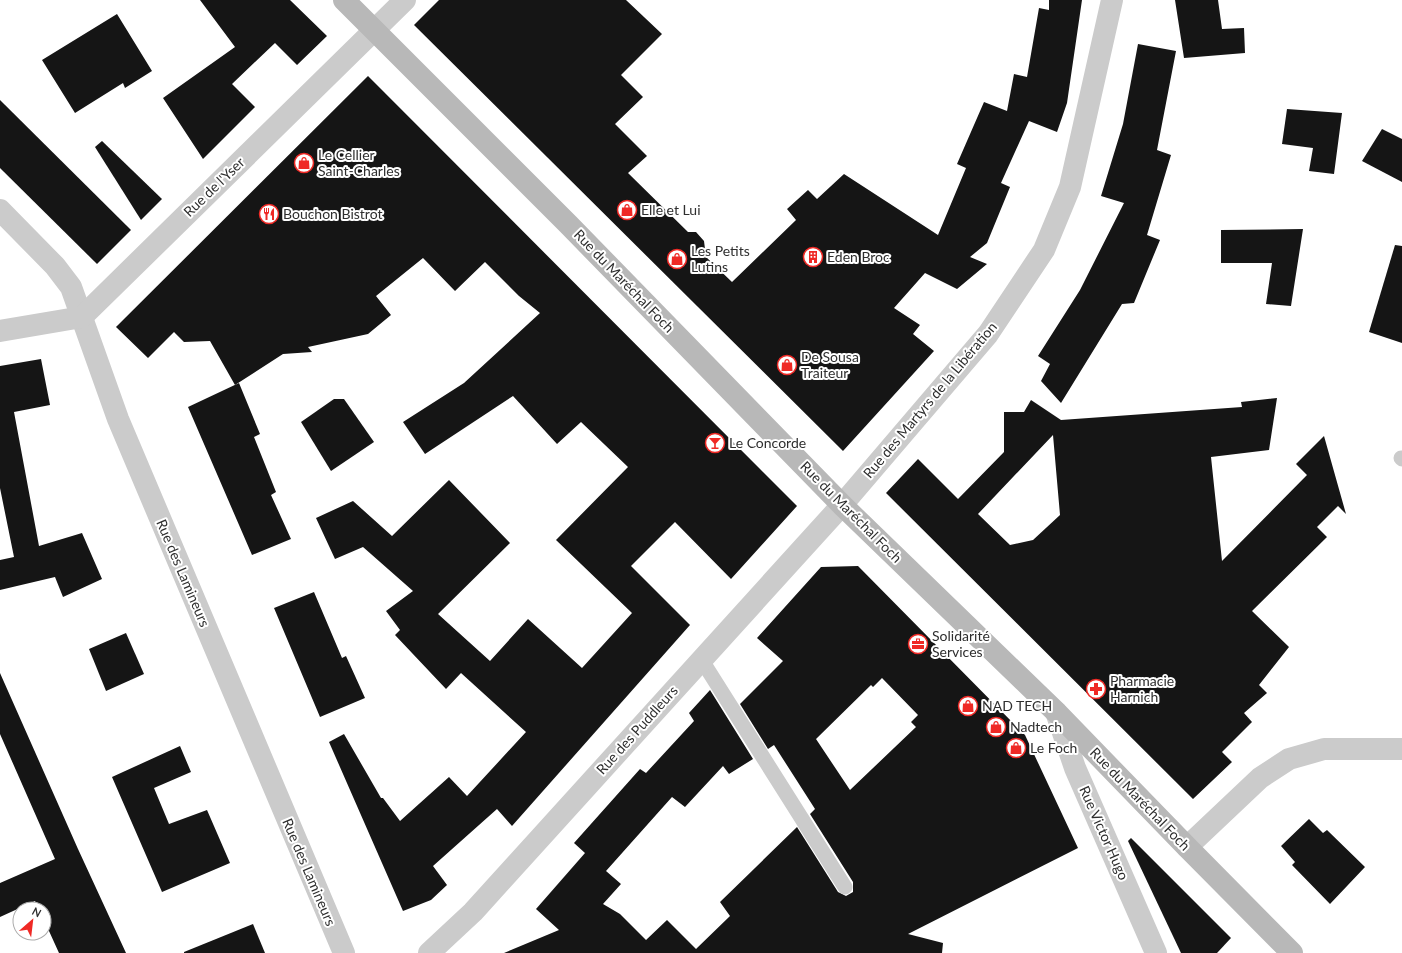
<svg xmlns="http://www.w3.org/2000/svg" width="1402" height="953" viewBox="0 0 1402 953" font-family="Lato,sans-serif">
  <rect width="100%" height="100%" fill="#fff"/>
  <!-- building -->
  <g fill="#151515" fill-rule="evenodd">
    <path d="M200,0H290L327,36L297,65L275,43L232,84L255,107L203,159L163,98L235,47Z"/>
    <path d="M439,0H626L662,34L621,75L643,97L615,124L647,156L628,173L688,232H696L704,241L706,257L732,282L796,220L787,209L808,190L817,199L844,174L938,235L966,168L957,164L984,102L1007,111L1014,74L1027,77L1039,8L1049,10V0H1082L1067,103L1057,132L1029,121L1001,183L1010,187L987,243L970,257L987,264L957,289L925,273L894,308L920,325L913,334L934,351L843,451L414,25Z"/>
    <path d="M1175,0H1218L1222,29L1244,28L1245,53L1184,58Z"/>
    <path d="M117,14L152,71L125,88L123,83L75,113L42,60Z"/>
    <path d="M1138,44L1176,51L1157,150L1171,155L1147,235L1160,240L1134,303L1122,304L1061,403L1041,381L1050,364L1038,356L1080,290L1124,203L1101,196L1123,124Z"/>
    <path d="M368,76L797,506L731,579L675,522L631,566L690,625L512,826L497,809L433,866L447,885L431,900L403,911L329,742L344,734L381,798H383L400,821L449,777L467,796L526,732L461,673L446,689L395,635L400,630L386,611L413,591L363,547L335,559L316,518L353,501L392,536L449,480L510,543L438,614L490,661L528,619L582,668L632,613L556,540L628,467L581,422L557,444L513,396L425,454L403,422L464,383L540,313L519,296L485,262L455,291L423,258L376,296L391,315L368,334L308,347L312,352L283,354L235,385L210,341L184,342L174,332L148,358L116,327Z"/>
    <path d="M0,100L131,230L97,264L0,168Z"/>
    <path d="M1287,109L1342,113L1334,174L1309,171L1313,148L1282,144Z"/>
    <path d="M1382,129L1402,139V182L1362,161Z"/>
    <path d="M102,141L162,199L141,220L95,147Z"/>
    <path d="M1303,229L1291,306L1266,304L1272,263H1221V230Z"/>
    <path d="M1395,245L1402,246V343L1369,332Z"/>
    <path d="M41,359L50,405L14,412L39,546L82,533L102,579L63,597L55,577L0,590V560L14,557L0,488V366Z"/>
    <path d="M239,383L260,434L254,437L276,492L271,495L291,539L252,555L188,407Z"/>
    <path d="M1277,398L1269,450L1211,457L1222,561L1307,475L1296,464L1324,436L1346,514L1338,506L1317,527L1327,537L1252,611L1289,647L1259,685L1267,693L1244,713L1252,722L1222,752L1232,762L1193,799L886,493L918,459L958,499L1004,452V412H1024L1031,400L1061,420L1242,407L1241,402ZM1053,435L1060,515L1033,540L1010,545L978,514Z"/>
    <path d="M334,399H344L374,442L331,471L301,422Z"/>
    <path d="M858,566L1025,735L1078,848L908,934L943,943L942,953H504L559,930L536,909L585,853L574,843L640,769L646,773L694,721L689,713L710,690L753,759L729,774L723,766L685,807L672,797L606,871L621,884L603,904L620,914L646,940L667,920L696,949L730,916L720,902L797,827L838,892L846,896L853,892V882L810,814L815,809L774,745L768,749L740,704L783,661L757,638L821,567ZM882,678L918,715L911,722L916,727L850,790L816,739L871,685L873,687Z"/>
    <path d="M314,592L342,658L346,656L365,698L320,717L274,608Z"/>
    <path d="M126,633L144,674L106,691L89,649Z"/>
    <path d="M0,673L78,849L126,953H59L44,920V909H39L35,901L0,917V883L55,859L0,734Z"/>
    <path d="M180,746L191,772L154,788L169,824L207,810L230,863L162,892L112,777Z"/>
    <path d="M1309,819L1323,833L1327,830L1365,867L1330,904L1292,865L1295,862L1281,846Z"/>
    <path d="M1131,838L1231,938L1217,953H1181L1128,841Z"/>
    <path d="M253,924L265,953H184V952Z"/>
  </g>
  <g fill="none" stroke-linecap="round" stroke-linejoin="round">
    <!-- lane -->
    <g stroke="#cbcbcb" stroke-width="15">
      <path d="M1401,458L1402,459"/>
      <path d="M701,659L845,887"/>
    </g>
    <!-- street -->
    <g stroke="#cbcbcb" stroke-width="22">
      <path d="M0,210L55,266L71,287L118,419L344,953"/>
      <path d="M0,331L82,317L405,0"/>
      <path d="M1056,712L1075,768L1156,953"/>
      <path d="M1187,847L1260,778L1289,759L1324,749H1402"/>
      <path d="M429,953L473,912L842,505L988,334L1044,250L1070,187L1112,0"/>
    </g>
    <!-- secondary -->
    <path stroke="#b8b8b8" stroke-width="22" d="M344,0L568,224L842,505L1056,712L1187,847L1292,953"/>
  </g>
  <!-- icons -->
  <defs>
    <g id="shop-ring" transform="scale(1)"><circle r="9.5" fill="#fff" stroke="#ef2925" stroke-width="1.5"/><path d="M-5-2.5h2.3a2.7 3.5 0 0 1 5.4 0H5L5.5 6h-11ZM-1.5-2.5h3a1.5 2.3 0 0 0-3 0Z" fill="#ef2925"/></g>
    <g id="restaurant-ring" transform="scale(1)"><circle r="9.5" fill="#fff" stroke="#ef2925" stroke-width="1.5"/><path d="M-5-6h1v4h1v-4h1v4h1v-4h1v5L-1.5 .5V6h-2V.5L-5-1ZM5-6V6H3V1.5H1.5Q1.5-4 5-6Z" fill="#ef2925"/></g>
    <g id="building-ring" transform="scale(1)"><circle r="9.5" fill="#fff" stroke="#ef2925" stroke-width="1.5"/><path d="M-4-6H4V6H1V3H-1V6H-4ZM-2.5-4.3h1.7v1.8h-1.7ZM.8-4.3h1.7v1.8H.8ZM-2.5-1h1.7V.8h-1.7ZM.8-1h1.7V.8H.8Z" fill="#ef2925"/></g>
    <g id="bar-ring" transform="scale(1)"><circle r="9.5" fill="#fff" stroke="#ef2925" stroke-width="1.5"/><path d="M-6-5H6L.8 .8V4.5H3.5V6h-7V4.5H-.8V.8Z" fill="#ef2925"/></g>
    <g id="office-ring" transform="scale(1)"><circle r="9.5" fill="#fff" stroke="#ef2925" stroke-width="1.5"/><path d="M-6-3h4V-5.5h4V-3h4V5H-6ZM-1-4.5V-3h2v-1.5ZM-6 0V1H6V0Z" fill="#ef2925"/></g>
    <g id="pharmacy-ring" transform="scale(1)"><circle r="9.5" fill="#fff" stroke="#ef2925" stroke-width="1.5"/><path d="M-2-6h4v4h4v4h-4v4h-4v-4h-4v-4h4Z" fill="#ef2925"/></g>
  </defs>
  <g fill-rule="evenodd">
    <use href="#shop-ring" x="304" y="163"/>
    <use href="#shop-ring" x="627" y="210"/>
    <use href="#restaurant-ring" x="269" y="214"/>
    <use href="#building-ring" x="813" y="257"/>
    <use href="#shop-ring" x="677" y="259"/>
    <use href="#shop-ring" x="787" y="365"/>
    <use href="#bar-ring" x="715" y="443"/>
    <use href="#office-ring" x="918" y="644"/>
    <use href="#pharmacy-ring" x="1096" y="689"/>
    <use href="#shop-ring" x="968" y="706"/>
    <use href="#shop-ring" x="996" y="727"/>
    <use href="#shop-ring" x="1016" y="748"/>
  </g>
  <g text-anchor="middle" stroke-width="4" stroke-linejoin="round" paint-order="stroke">
    <!-- poi labels -->
    <g font-size="14" fill="#2e2e2e" stroke="#fff" text-anchor="start">
      <text x="318" y="160">Le Cellier<tspan x="318" dy="16">Saint-Charles</tspan></text>
      <text x="641" y="215">Elle et Lui</text>
      <text x="283" y="219">Bouchon Bistrot</text>
      <text x="691" y="256">Les Petits<tspan x="691" dy="16">Lutins</tspan></text>
      <text x="827" y="262">Eden Broc</text>
      <text x="801" y="362">De Sousa<tspan x="801" dy="16">Traiteur</tspan></text>
      <text x="729" y="448">Le Concorde</text>
      <text x="932" y="641">Solidarité<tspan x="932" dy="16">Services</tspan></text>
      <text x="1110" y="686">Pharmacie<tspan x="1110" dy="16">Harnich</tspan></text>
      <text x="982" y="711">NAD TECH</text>
      <text x="1010" y="732">Nadtech</text>
      <text x="1030" y="753">Le Foch</text>
    </g>
    <!-- street labels -->
    <g font-size="14" fill="#2e2e2e" stroke="#fff">
      <text transform="translate(214 187) rotate(-44)" y="5">Rue de l'Yser</text>
      <text transform="translate(624 281) rotate(46)" y="5">Rue du Maréchal Foch</text>
      <text transform="translate(930 400) rotate(-50)" y="5">Rue des Martyrs de la Libération</text>
      <text transform="translate(851 512) rotate(45)" y="5">Rue du Maréchal Foch</text>
      <text transform="translate(183 573) rotate(67)" y="5">Rue des Lamineurs</text>
      <text transform="translate(637 730) rotate(-48)" y="5">Rue des Puddleurs</text>
      <text transform="translate(1140 799) rotate(46)" y="5">Rue du Maréchal Foch</text>
      <text transform="translate(1104 833) rotate(66)" y="5">Rue Victor Hugo</text>
      <text transform="translate(309 872) rotate(67)" y="5">Rue des Lamineurs</text>
    </g>
  </g>
  <!-- north arrow -->
  <g transform="translate(32 921) rotate(28)"><circle r="19" fill="#ffffff" stroke="#ababab"/>
  <path d="M0-3L7 15L0 10L-7 15Z" fill="#ef2925"/>
  <text y="-6" font-size="11" font-weight="bold" text-anchor="middle" fill="#2e2e2e">N</text>
  </g>
</svg>
